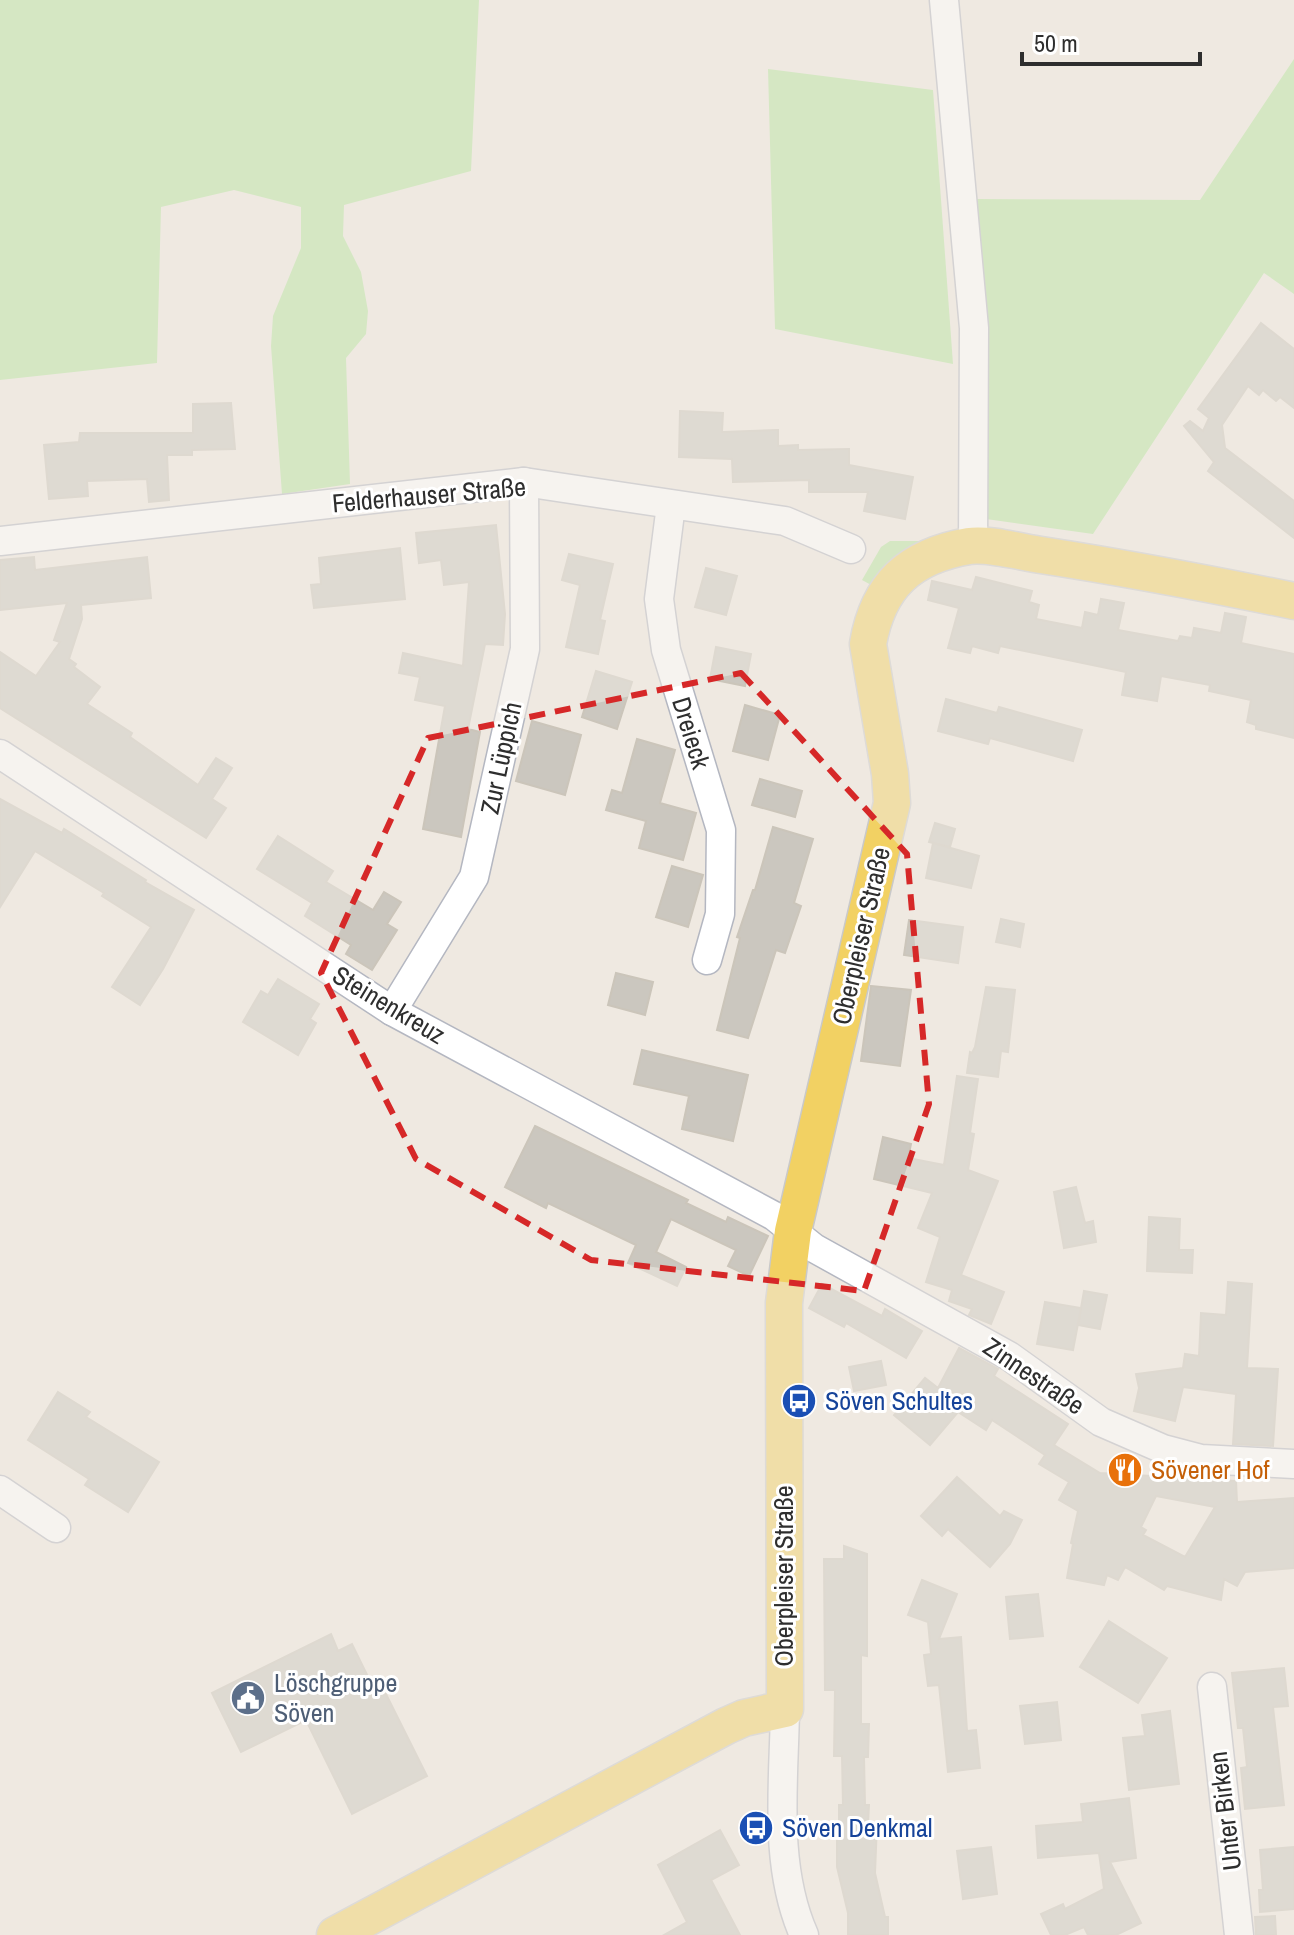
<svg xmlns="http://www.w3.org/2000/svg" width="1294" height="1935" viewBox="0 0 1294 1935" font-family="'Archivo Narrow',sans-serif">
  <rect width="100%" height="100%" fill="#efe9e1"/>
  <!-- green -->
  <g fill="#b6e59e">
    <path d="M0,0H479L471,171L344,205L343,236L361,272L368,311L366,334L346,358L350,484L282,494L271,346L273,316L301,248V207L234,190L161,207L157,363L0,380Z"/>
    <path d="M1294,59V294L1264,273L1093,534L986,519L977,199L1200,200Z"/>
    <path d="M768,69L933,90L953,364L775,329Z"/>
    <path d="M890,541H934L873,586L862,580L881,547Z"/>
  </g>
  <!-- building -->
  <g fill="#cbc7bf" stroke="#cbc5ba" stroke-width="2" fill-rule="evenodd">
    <path d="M1261,323L1294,349V408L1280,397L1276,401L1263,390L1259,395L1248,386L1222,425L1225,448L1294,501V538L1208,471L1214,462L1184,426L1190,421L1203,431L1209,418L1198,409Z"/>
    <path d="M231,403L235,449L192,450V455H167L169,500L149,502L147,479L87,481L88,496L49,499L44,445L79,442L80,433H193V404Z"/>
    <path d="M680,411L723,413L722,432L778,430V446L798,445V450L849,449V465L913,477L905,519L864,511L868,492H809V480L733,482L732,459L679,457Z"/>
    <path d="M496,525L505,614L503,645L485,644L468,729L480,732L461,837L423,829L445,706L415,700L420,677L399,673L403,653L463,666L469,582L444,585L441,560L419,563L416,533Z"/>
    <path d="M400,548L405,599L314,608L311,585L321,584L319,558Z"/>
    <path d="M569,554L613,564L600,620L605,621L598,654L566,647L580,585L562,580Z"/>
    <path d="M34,557L35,570L147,557L151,598L81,605L82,619L69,659L76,664L74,667L100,687L87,704L132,733L130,737L198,785L216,758L232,768L212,799L226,808L206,838L0,708V652L36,676L60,642L54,640L67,603L0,610V560Z"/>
    <path d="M706,568L737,576L726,615L695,607Z"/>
    <path d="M976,577L1032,591L1029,602L1039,605L1036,619L1082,628L1085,612L1098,615L1101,599L1124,603L1118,630L1178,641L1180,636L1192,638L1194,628L1221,633L1225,613L1246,617L1241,643L1294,654V738L1256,729V725L1247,722L1251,700L1209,691L1210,685L1161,676L1157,701L1122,695L1126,672L1000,646L998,653L972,646L970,653L948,648L959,608L928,600L932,581L972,590Z"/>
    <path d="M716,647L751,654L745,686L710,679Z"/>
    <path d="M596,671L632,682L617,729L582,717Z"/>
    <path d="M946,699L997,713L999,707L1082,730L1073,761L990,738L988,744L938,731Z"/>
    <path d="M745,705L780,715L768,760L733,751Z"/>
    <path d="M532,721L581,735L565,795L516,781Z"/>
    <path d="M637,739L675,750L660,803L696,813L683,860L639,848L646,821L606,810L612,790L622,793Z"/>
    <path d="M760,779L802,791L795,817L752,805Z"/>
    <path d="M0,799L62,833L64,829L146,880L145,882L194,910L163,969L140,1005L112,987L151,927L102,896L104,893L35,851L0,907Z"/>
    <path d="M935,823L955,829L950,847L929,842Z"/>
    <path d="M773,827L813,839L794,903L801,906L785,953L776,950L748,1038L717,1030L740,938L737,937L753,890H755Z"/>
    <path d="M278,836L333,871L326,882L373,910L384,892L401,902L387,924L397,930L372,970L346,954L351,945L305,916L312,903L257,869Z"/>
    <path d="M933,843L979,856L971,888L926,878Z"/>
    <path d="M672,866L703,875L688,927L656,917Z"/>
    <path d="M1001,919L1024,924L1020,947L996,942Z"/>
    <path d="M909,920L963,927L958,963L904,955Z"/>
    <path d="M616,973L653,982L645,1015L608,1005Z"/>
    <path d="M278,979L319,1004L310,1019L316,1023L298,1055L243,1022L261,991L268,995Z"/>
    <path d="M871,986L911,990L900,1066L861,1061Z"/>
    <path d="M986,987L1015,990L1008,1052L1001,1051L998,1077L967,1073L970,1052L972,1053L975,1047Z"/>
    <path d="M642,1050L748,1075L733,1141L682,1129L689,1096L634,1084Z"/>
    <path d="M957,1076L978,1079L970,1133L974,1134L968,1170L998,1181L961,1275L1004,1292L991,1324L969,1315L972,1309L949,1301L952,1290L926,1282L940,1237L918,1228L932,1193L874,1179L883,1137L911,1144L908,1158L944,1165Z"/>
    <path d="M535,1126L688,1200L686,1203L726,1222L728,1217L768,1236L749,1276L728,1266L736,1250L671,1219L656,1252L686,1267L677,1286L628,1263L636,1245L548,1203L546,1208L505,1187Z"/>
    <path d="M1076,1187L1085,1223L1093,1221L1096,1242L1064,1248L1054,1192Z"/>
    <path d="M1149,1217L1180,1219L1179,1250H1193L1192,1273L1147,1271Z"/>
    <path d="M1228,1282L1252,1284L1247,1368L1278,1369L1273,1446L1233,1444L1236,1394L1183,1387L1175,1421L1134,1411L1139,1388L1136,1374L1183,1368L1185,1354L1199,1356L1201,1313L1226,1315Z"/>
    <path d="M822,1284L882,1316L885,1309L922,1331L906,1358L846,1323L844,1327L809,1308Z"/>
    <path d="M1084,1291L1107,1295L1100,1329L1078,1325Z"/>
    <path d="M1045,1302L1081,1308L1073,1350L1037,1344Z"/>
    <path d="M959,1348L998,1369L994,1376L1068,1424L1054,1445L1100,1473L1236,1481L1237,1502L1294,1498V1568L1245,1572L1237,1586L1224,1579L1221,1600L1167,1586L1164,1590L1125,1567L1118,1580L1107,1575L1104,1585L1067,1578L1073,1544L1071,1543L1078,1511L1059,1500L1069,1482L1039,1464L1045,1455L992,1420L986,1430L958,1412L930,1445L894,1415L925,1378L938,1388ZM1156,1496L1215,1507L1185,1557L1143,1535L1146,1530L1141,1527Z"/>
    <path d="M881,1361L886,1385L854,1391L849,1367Z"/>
    <path d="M58,1392L90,1412L86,1417L159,1462L128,1512L85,1485L89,1479L28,1440Z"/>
    <path d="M957,1477L1000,1516L1004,1511L1022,1520L1010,1544L990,1567L948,1529L942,1536L921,1516Z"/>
    <path d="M844,1546L867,1554V1656L861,1655V1724H869L868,1757H864L865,1805H869L868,1824H877L875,1873L885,1917H888V1935H848V1913L837,1867V1825H839V1805H843L842,1756H834L835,1690H825L824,1559H844Z"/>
    <path d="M922,1580L957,1594L939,1639L961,1637L967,1731L976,1730L980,1768L948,1772L939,1685L928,1686L924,1655L931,1654L928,1622L908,1615Z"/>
    <path d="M1038,1594L1043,1636L1010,1639L1006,1597Z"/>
    <path d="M1109,1621L1167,1658L1138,1703L1080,1667Z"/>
    <path d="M331,1634L338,1651L352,1644L372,1685L381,1684L427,1776L352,1814L306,1720L241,1752L212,1693Z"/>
    <path d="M1284,1668L1288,1706L1273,1707L1284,1805L1245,1809L1241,1768L1247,1767L1243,1728H1238L1232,1673Z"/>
    <path d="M1057,1702L1061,1740L1025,1744L1020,1706Z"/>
    <path d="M1170,1711L1179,1784L1129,1790L1123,1738L1145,1736L1142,1715Z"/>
    <path d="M1129,1798L1136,1858L1110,1862L1141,1923L1116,1935H1088L1084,1927L1065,1935H1051L1041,1914L1063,1904L1065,1909L1104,1889L1099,1853L1038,1858L1036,1826L1083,1822L1081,1804Z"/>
    <path d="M720,1830L739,1865L711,1880L740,1935H664L687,1922L658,1865Z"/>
    <path d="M991,1847L997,1894L963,1899L957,1851Z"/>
    <path d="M1294,1847V1909L1260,1912L1259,1890H1263L1260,1850Z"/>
    <path d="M1275,1916L1276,1935H1256L1255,1917Z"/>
  </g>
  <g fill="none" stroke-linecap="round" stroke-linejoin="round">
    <!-- minor casing -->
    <g stroke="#b4b7c1" stroke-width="31">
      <g id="minor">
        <path d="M944,0L974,328L973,545"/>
        <path d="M671,505L659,599L666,650L721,830L720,914L707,960"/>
        <path d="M0,541L524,482L785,521L851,549"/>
        <path d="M0,754L392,1011L774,1216L814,1248L1009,1356L1101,1422L1163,1449L1201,1459L1294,1464"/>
        <path d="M392,1011L474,877L525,649L524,482"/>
        <path d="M0,1490L56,1528"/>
        <path d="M1212,1687L1239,1935"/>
        <path d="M785,1709C784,1783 773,1865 804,1935"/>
      </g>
    </g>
    <!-- major casing -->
    <g stroke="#c9c9c9" stroke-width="39">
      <path id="major" d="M335,1935L726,1726L744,1718L785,1709L784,1303L793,1231L892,803L890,774L868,644C878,585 910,556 969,546C988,543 1021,552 1041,555C1126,568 1210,584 1294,601"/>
    </g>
    <!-- minor -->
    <use href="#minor" stroke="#fff" stroke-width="28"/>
    <!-- major -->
    <use href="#major" stroke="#f2d163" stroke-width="36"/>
  </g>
  <!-- marked area -->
  <path d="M0 0H1294V1935H0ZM741,673L907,854L929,1104L864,1291L591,1260L416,1159L321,973L428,738Z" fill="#efe9e1" fill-opacity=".55" fill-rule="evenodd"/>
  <path fill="none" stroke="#d62828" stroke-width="6" stroke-dasharray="16 10" stroke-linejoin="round" d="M741,673L907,854L929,1104L864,1291L591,1260L416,1159L321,973L428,738Z"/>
  <!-- icons -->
  <defs>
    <g id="bus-disc" transform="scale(1.8)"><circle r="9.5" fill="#1a4fb4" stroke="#fff"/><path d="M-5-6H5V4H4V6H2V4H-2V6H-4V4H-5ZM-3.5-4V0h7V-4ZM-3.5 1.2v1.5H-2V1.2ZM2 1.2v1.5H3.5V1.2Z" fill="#fff"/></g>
    <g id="restaurant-disc" transform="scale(1.8)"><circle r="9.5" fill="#e8710a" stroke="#fff"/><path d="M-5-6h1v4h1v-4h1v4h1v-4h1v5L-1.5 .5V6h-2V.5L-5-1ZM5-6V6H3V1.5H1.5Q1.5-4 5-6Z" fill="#fff"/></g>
    <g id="civic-disc" transform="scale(1.8)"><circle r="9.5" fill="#5c6f8a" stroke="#fff"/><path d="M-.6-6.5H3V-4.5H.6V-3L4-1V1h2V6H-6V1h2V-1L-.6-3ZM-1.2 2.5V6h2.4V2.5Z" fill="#fff"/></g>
  </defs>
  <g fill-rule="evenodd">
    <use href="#bus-disc" x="799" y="1401"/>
    <use href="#restaurant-disc" x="1125" y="1470"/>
    <use href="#civic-disc" x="248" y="1698"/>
    <use href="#bus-disc" x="756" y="1828"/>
  </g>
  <g text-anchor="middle" stroke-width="6" stroke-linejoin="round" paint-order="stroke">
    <!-- street labels -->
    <g font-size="26" fill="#2e2e2e" stroke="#fff">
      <text transform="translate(429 495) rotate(-5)" y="9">Felderhauser Straße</text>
      <text transform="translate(691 733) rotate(73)" y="9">Dreieck</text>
      <text transform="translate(501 758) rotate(-78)" y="9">Zur Lüppich</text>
      <text transform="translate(861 936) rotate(-77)" y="9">Oberpleiser Straße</text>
      <text transform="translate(389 1005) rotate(31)" y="9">Steinenkreuz</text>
      <text transform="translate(1034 1376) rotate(34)" y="9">Zinnestraße</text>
      <text transform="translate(784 1576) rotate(-90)" y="9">Oberpleiser Straße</text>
      <text transform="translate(1225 1811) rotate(-97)" y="9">Unter Birken</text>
    </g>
    <!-- transit labels -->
    <g font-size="26" fill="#164399" stroke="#fff" text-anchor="start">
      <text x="825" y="1410">Söven Schultes</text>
      <text x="782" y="1837">Söven Denkmal</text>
    </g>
    <!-- food labels -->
    <g font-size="26" fill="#c56008" stroke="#fff" text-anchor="start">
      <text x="1151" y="1479">Sövener Hof</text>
    </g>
    <!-- service labels -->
    <g font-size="26" fill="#4e5e75" stroke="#fff" text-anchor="start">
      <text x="274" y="1692">Löschgruppe<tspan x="274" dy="30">Söven</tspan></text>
    </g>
  </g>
  <!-- scale -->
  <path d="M1022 52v12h178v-12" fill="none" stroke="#2e2e2e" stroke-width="4"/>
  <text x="1034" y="52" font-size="24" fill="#2e2e2e" stroke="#ffffff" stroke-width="6" paint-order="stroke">50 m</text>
</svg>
